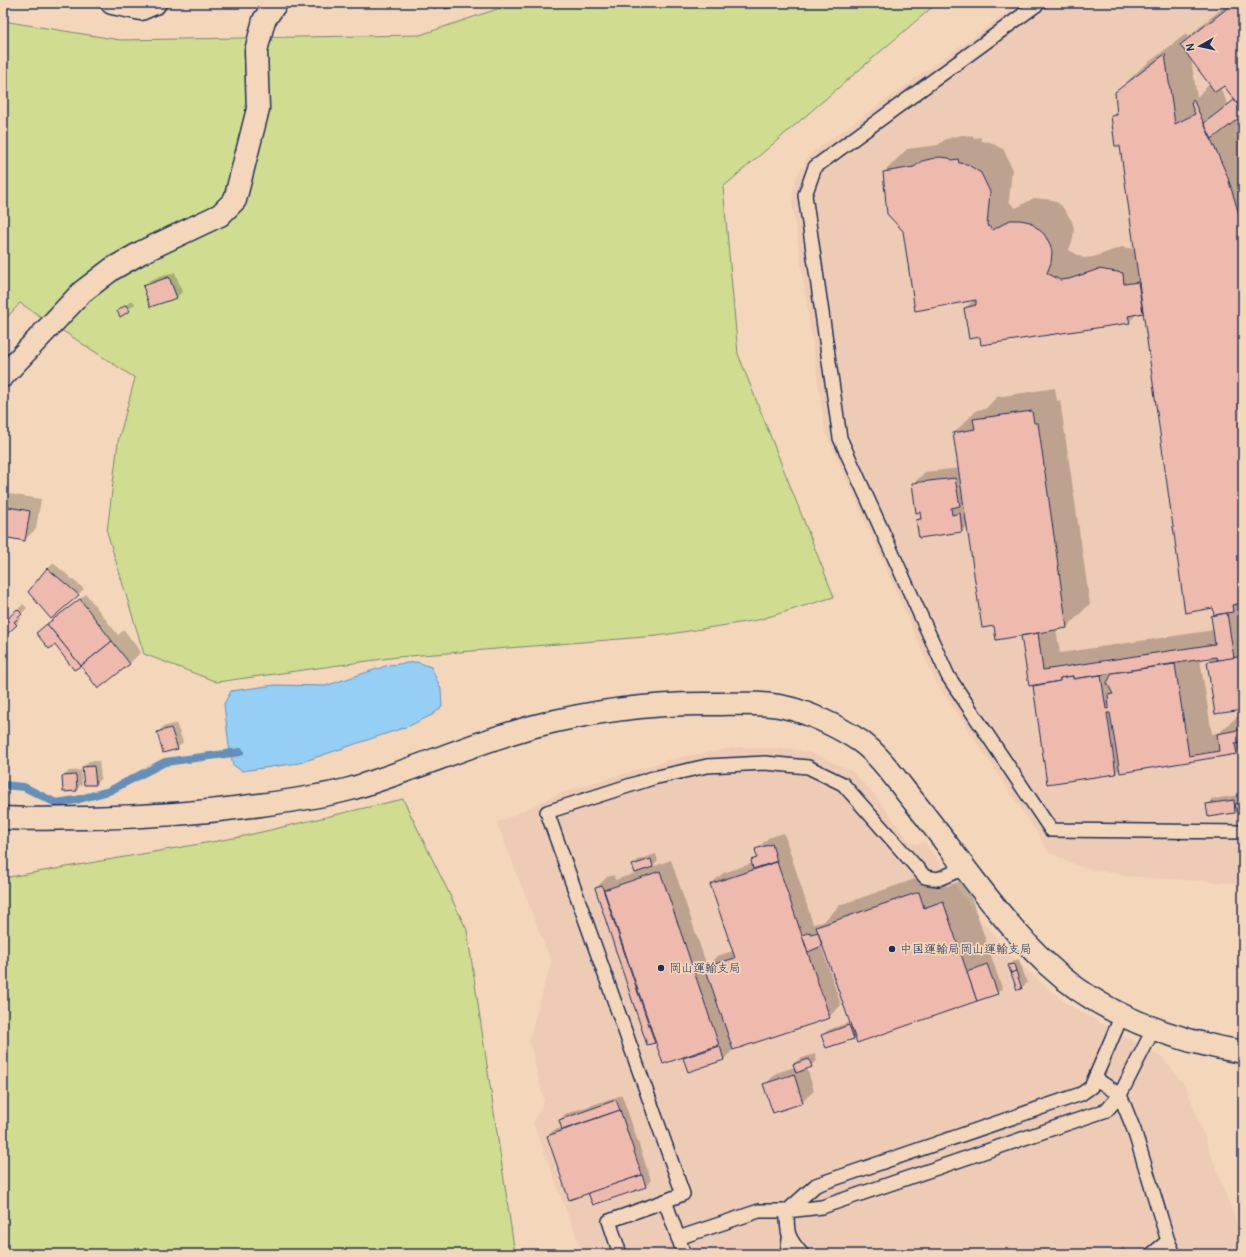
<svg xmlns="http://www.w3.org/2000/svg" width="1246" height="1257" viewBox="0 0 1246 1257" font-family="Pangolin,'Klee One',sans-serif">
  <rect width="100%" height="100%" fill="#f4d7ba"/>
  <filter id="ink" filterUnits="userSpaceOnUse"><feTurbulence type="fractalNoise" baseFrequency=".025" numOctaves="2"/><feDisplacementMap in="SourceGraphic" scale="8" xChannelSelector="R" yChannelSelector="G"/><feConvolveMatrix kernelMatrix="1 2 1 2 8 2 1 2 1" color-interpolation-filters="sRGB"/></filter>
  <g filter="url(#ink)">
    <!-- built -->
    <g fill="#eecbb4">
      <path d="M1020,3H1243V884L1125,876L1078,866L1048,852L1039,835L936,682L825,431L792,202L796,177L809,155Z"/>
      <path d="M739,747L796,749L820,756L851,771L875,795L910,842L918,844L925,842L974,912L1016,961L1064,1002L1163,1058L1186,1087L1243,1241V1254H583L533,1123L544,1101L529,1040L551,962L497,823L558,794L671,759Z"/>
    </g>
    <!-- green -->
    <g fill="#d0dc8f" stroke="#768676">
      <path d="M515,3H937L723,187L738,354L834,597L758,620L657,636L397,657L217,682L144,654L107,532L118,442L135,378L20,303L3,322V21L120,40L420,35Z"/>
      <path d="M403,799L467,930L515,1254H3V878L240,837Z"/>
    </g>
    <!-- water -->
    <path fill="#95cff5" stroke="#648fb9" d="M417,662L431,667L441,689L442,707L432,715L409,726L299,763L242,771L233,765L229,746L224,704L231,691L275,685L325,686L389,665Z"/>
    <!-- shadow -->
    <g fill="#0003" fill-rule="evenodd">
      <path d="M1229,3H1243V114L1235,120L1243,139V709L1208,662L1213,656L1200,659L1212,734L1220,732L1243,711V746L1236,753L1120,768L1116,773L1034,686L1036,684L1022,636L1024,634L995,625L968,525L962,531L917,520L921,517L913,484L925,472L960,468L954,433L977,410L985,409L997,397L1055,388L1057,401L1060,400L1090,604L1067,627L1056,629L1060,653L1214,630L1212,616L1215,613L1214,607L1144,312L1138,313L1129,322L981,336L965,308L974,300L904,231L884,172L907,149L938,145L946,139L962,135L972,136L975,138L981,137V141L990,142L1004,150L1012,169L1009,202L1016,208L1034,198L1053,200L1061,205L1072,221L1074,229L1073,239L1069,250L1083,258L1093,257L1122,247L1135,249L1120,145L1112,116L1118,110L1116,93L1139,70L1187,33L1188,38L1204,23ZM1191,58L1210,83L1197,97ZM1224,85L1235,99L1228,105L1220,87Z"/>
      <path d="M175,272L182,292L176,298L144,286L150,280Z"/>
      <path d="M132,300L135,304L121,315L118,312Z"/>
      <path d="M3,493L41,499L36,529L24,540L3,537Z"/>
      <path d="M53,563L84,589L51,618L48,569Z"/>
      <path d="M86,594L118,635L124,630L141,652L130,663L98,687L82,666L55,643L43,627Z"/>
      <path d="M23,604L27,608L19,616L21,619L8,632L3,625Z"/>
      <path d="M176,723L183,742L177,748L158,732L163,727Z"/>
      <path d="M89,761H99L101,778L95,784L83,767Z"/>
      <path d="M81,770L82,784L76,790L63,776L69,771Z"/>
      <path d="M1239,795L1240,801L1243,799V810L1209,816L1207,805L1213,799Z"/>
      <path d="M784,833L813,924L823,922L840,905L941,870L947,886L965,879L1002,988L997,993L853,1038L823,1035L828,1030L850,1022L823,943L821,945L841,1005L829,1017L734,1049L724,1059H684L688,1055L656,1041L654,1042L596,888L607,877L614,875L615,880L636,873L633,865L638,860L656,854L658,861L652,867L671,860L707,966L717,956L733,951L711,884L723,873L753,863L752,860L758,855L756,850L768,838Z"/>
      <path d="M1019,959L1027,983L1021,988L1009,966L1015,960Z"/>
      <path d="M815,1054L817,1061L807,1068L814,1091L802,1102L765,1085L776,1073L795,1067L794,1064L799,1059Z"/>
      <path d="M622,1095L651,1180L646,1186L593,1204L589,1192L548,1136L554,1130L562,1128L560,1120L565,1114Z"/>
      <path d="M1123,1247L1129,1254H1115Z"/>
    </g>
    <g fill="none" stroke-linecap="round" stroke-linejoin="round">
      <!-- stream -->
      <path stroke="#648fb9" stroke-width="8" d="M3,785L24,787L56,803L76,800L109,791L165,762L240,752"/>
    </g>
    <!-- building -->
    <g fill="#eebaad" stroke="#1b2f5e">
      <path d="M433,3H470V4L445,9V6L434,8Z"/>
      <path d="M1234,3H1243V111L1224,86L1215,92L1180,45Z"/>
      <path d="M1165,54L1175,124L1195,114L1191,104L1193,99L1227,175L1243,227V599L1241,598L1242,603L1232,605L1233,612L1214,615L1213,608L1185,613L1120,146H1115L1111,116L1117,115L1115,92Z"/>
      <path d="M1234,100L1243,111V115L1212,139L1204,123Z"/>
      <path d="M939,157L949,158L952,160L958,159L959,163L967,164L981,173L990,192L987,225L993,230L1010,220H1020L1030,222L1044,234L1050,244L1052,252L1051,263L1047,273L1060,280L1069,279L1099,269L1123,273L1124,284L1138,282L1143,313L1128,316L1130,323L981,345L980,337L969,339L964,308L976,305V300L915,311L903,231L887,214L883,172L914,167L922,161Z"/>
      <path d="M169,277L177,298L150,307L143,286Z"/>
      <path d="M126,305L130,311L120,317L117,311Z"/>
      <path d="M1032,411L1034,423H1038L1067,628L996,640L994,626L982,628L953,433L975,429L973,419Z"/>
      <path d="M955,478L960,506L951,508L952,515L960,513L962,532L919,538L916,520L921,519L920,512L916,513L912,483Z"/>
      <path d="M3,506L30,511L25,541L3,537Z"/>
      <path d="M47,568L79,595L51,619L28,592Z"/>
      <path d="M80,599L112,641L81,666L47,624Z"/>
      <path d="M17,609L22,614L14,622L17,625L8,633L3,628V624Z"/>
      <path d="M1227,613L1234,658L1217,660L1216,657L1073,679V676L1060,678V681L1029,686L1021,636L1038,633L1043,670L1215,644L1211,616Z"/>
      <path d="M47,624L81,666L74,670L55,645L49,649L36,633Z"/>
      <path d="M112,641L130,664L98,689L81,666Z"/>
      <path d="M1243,656V710L1215,714L1207,662Z"/>
      <path d="M1175,664L1189,756L1219,751L1217,734L1243,729V743L1235,744L1237,754L1120,773L1110,713H1107L1116,774L1047,784L1033,686L1060,681V678L1073,676V679L1101,675L1106,709L1109,708L1108,695L1113,694L1107,683L1112,673Z"/>
      <path d="M171,728L178,749L163,753L157,732Z"/>
      <path d="M94,766L96,785H84L82,767Z"/>
      <path d="M76,775L77,791L63,792L62,776Z"/>
      <path d="M1234,800L1235,813L1208,817L1206,804Z"/>
      <path d="M1243,803V811L1237,812L1235,804Z"/>
      <path d="M772,844L777,861L753,869L751,860L757,858L755,849Z"/>
      <path d="M651,859L653,867L635,873L632,865Z"/>
      <path d="M777,862L830,1018L733,1050L705,967L735,958L710,884Z"/>
      <path d="M660,871L719,1045L663,1064L604,890Z"/>
      <path d="M602,886L655,1043L647,1045L595,888Z"/>
      <path d="M919,892L924,908L943,901L977,1001L857,1043L816,927Z"/>
      <path d="M810,932L811,934L818,932L822,946L808,952L802,935Z"/>
      <path d="M987,964L998,994L977,1001L967,972Z"/>
      <path d="M1014,964L1016,971L1011,973L1008,965Z"/>
      <path d="M1016,971L1022,989L1017,990L1011,973Z"/>
      <path d="M849,1025L854,1039L826,1048L821,1035Z"/>
      <path d="M720,1046L724,1060L688,1072L683,1058Z"/>
      <path d="M809,1059L812,1067L796,1073L793,1064Z"/>
      <path d="M794,1074L803,1103L773,1113L763,1084Z"/>
      <path d="M616,1100L620,1110L562,1130L559,1120Z"/>
      <path d="M620,1110L642,1175L569,1200L547,1136Z"/>
      <path d="M642,1175L646,1187L593,1205L588,1193Z"/>
    </g>
    <g fill="none" stroke-linecap="round" stroke-linejoin="round">
      <!-- service casing -->
      <g stroke="#1b2f5e" stroke-width="16">
        <g id="service">
          <path d="M1039,3L815,167L805,195L840,438L948,676L1051,830L1243,832"/>
          <path d="M1095,1078L1120,1095L1134,1130L1168,1241L1152,1254"/>
          <path d="M678,1238L759,1211H787L816,1185L1081,1094L1091,1087L1122,1015"/>
          <path d="M1168,1241L1174,1254"/>
          <path d="M620,1254L609,1221L665,1201"/>
          <path d="M684,1254L665,1201L683,1194L547,812L653,778L707,766L765,763L808,767L843,784L925,877L938,879L965,868"/>
          <path d="M787,1254L789,1239"/>
          <path d="M802,1254C787,1237 787,1233 787,1211L822,1207L1107,1110L1120,1095L1154,1028"/>
        </g>
      </g>
      <!-- minor casing -->
      <g stroke="#1b2f5e" stroke-width="25">
        <g id="minor">
          <path d="M112,3L141,9L155,3"/>
          <path d="M3,376L82,292L112,269L142,252L220,215L235,200L258,109L256,51L264,20L276,3"/>
        </g>
      </g>
      <!-- tertiary casing -->
      <g stroke="#1b2f5e" stroke-width="25">
        <path id="tertiary" d="M3,818C31,820 59,818 87,818C145,817 203,813 260,805C290,801 320,797 350,789C412,771 472,743 535,726C592,711 654,703 714,704C737,704 761,702 784,707C808,712 839,727 860,741C878,754 893,775 907,793C954,850 994,914 1048,965C1100,1014 1174,1041 1243,1052"/>
      </g>
      <!-- service -->
      <use href="#service" stroke="#f4d7ba" stroke-width="13"/>
      <!-- minor -->
      <use href="#minor" stroke="#f4d7ba" stroke-width="22"/>
      <!-- tertiary -->
      <use href="#tertiary" stroke="#f4d7ba" stroke-width="22"/>
    </g>
  </g>
  <!-- markers -->
  <g fill="#1b2f5e" stroke="#f4d7ba" stroke-width="1.5">
    <circle cx="892" cy="949" r="4"/>
    <circle cx="661" cy="968" r="4"/>
  </g>
  <g text-anchor="middle" stroke-width="3.5" stroke-linejoin="round" paint-order="stroke">
    <!-- poi labels -->
    <g font-size="12" fill="#1b2f5e" stroke="#f4d7ba" text-anchor="start">
      <text x="900" y="953">中国運輸局岡山運輸支局</text>
      <text x="669" y="972">岡山運輸支局</text>
    </g>
  </g>
  <!-- margin -->
  <rect width="1246" height="1257" fill="none" stroke="#f4d7ba" stroke-width="16"/>
  <rect x="8" y="8" width="1230" height="1241" fill="none" stroke="#1b2f5e" stroke-width="1.5" filter="url(#ink)"/>
  <!-- north arrow -->
  <g transform="translate(1200 46) rotate(262)" stroke="#f4d7ba" stroke-width="3" paint-order="stroke">
  <path d="M0-3L7 15L0 10L-7 15Z" fill="#1b2f5e"/>
  <text y="-6" font-size="11" font-weight="bold" text-anchor="middle" fill="#1b2f5e">N</text>
  </g>
</svg>
